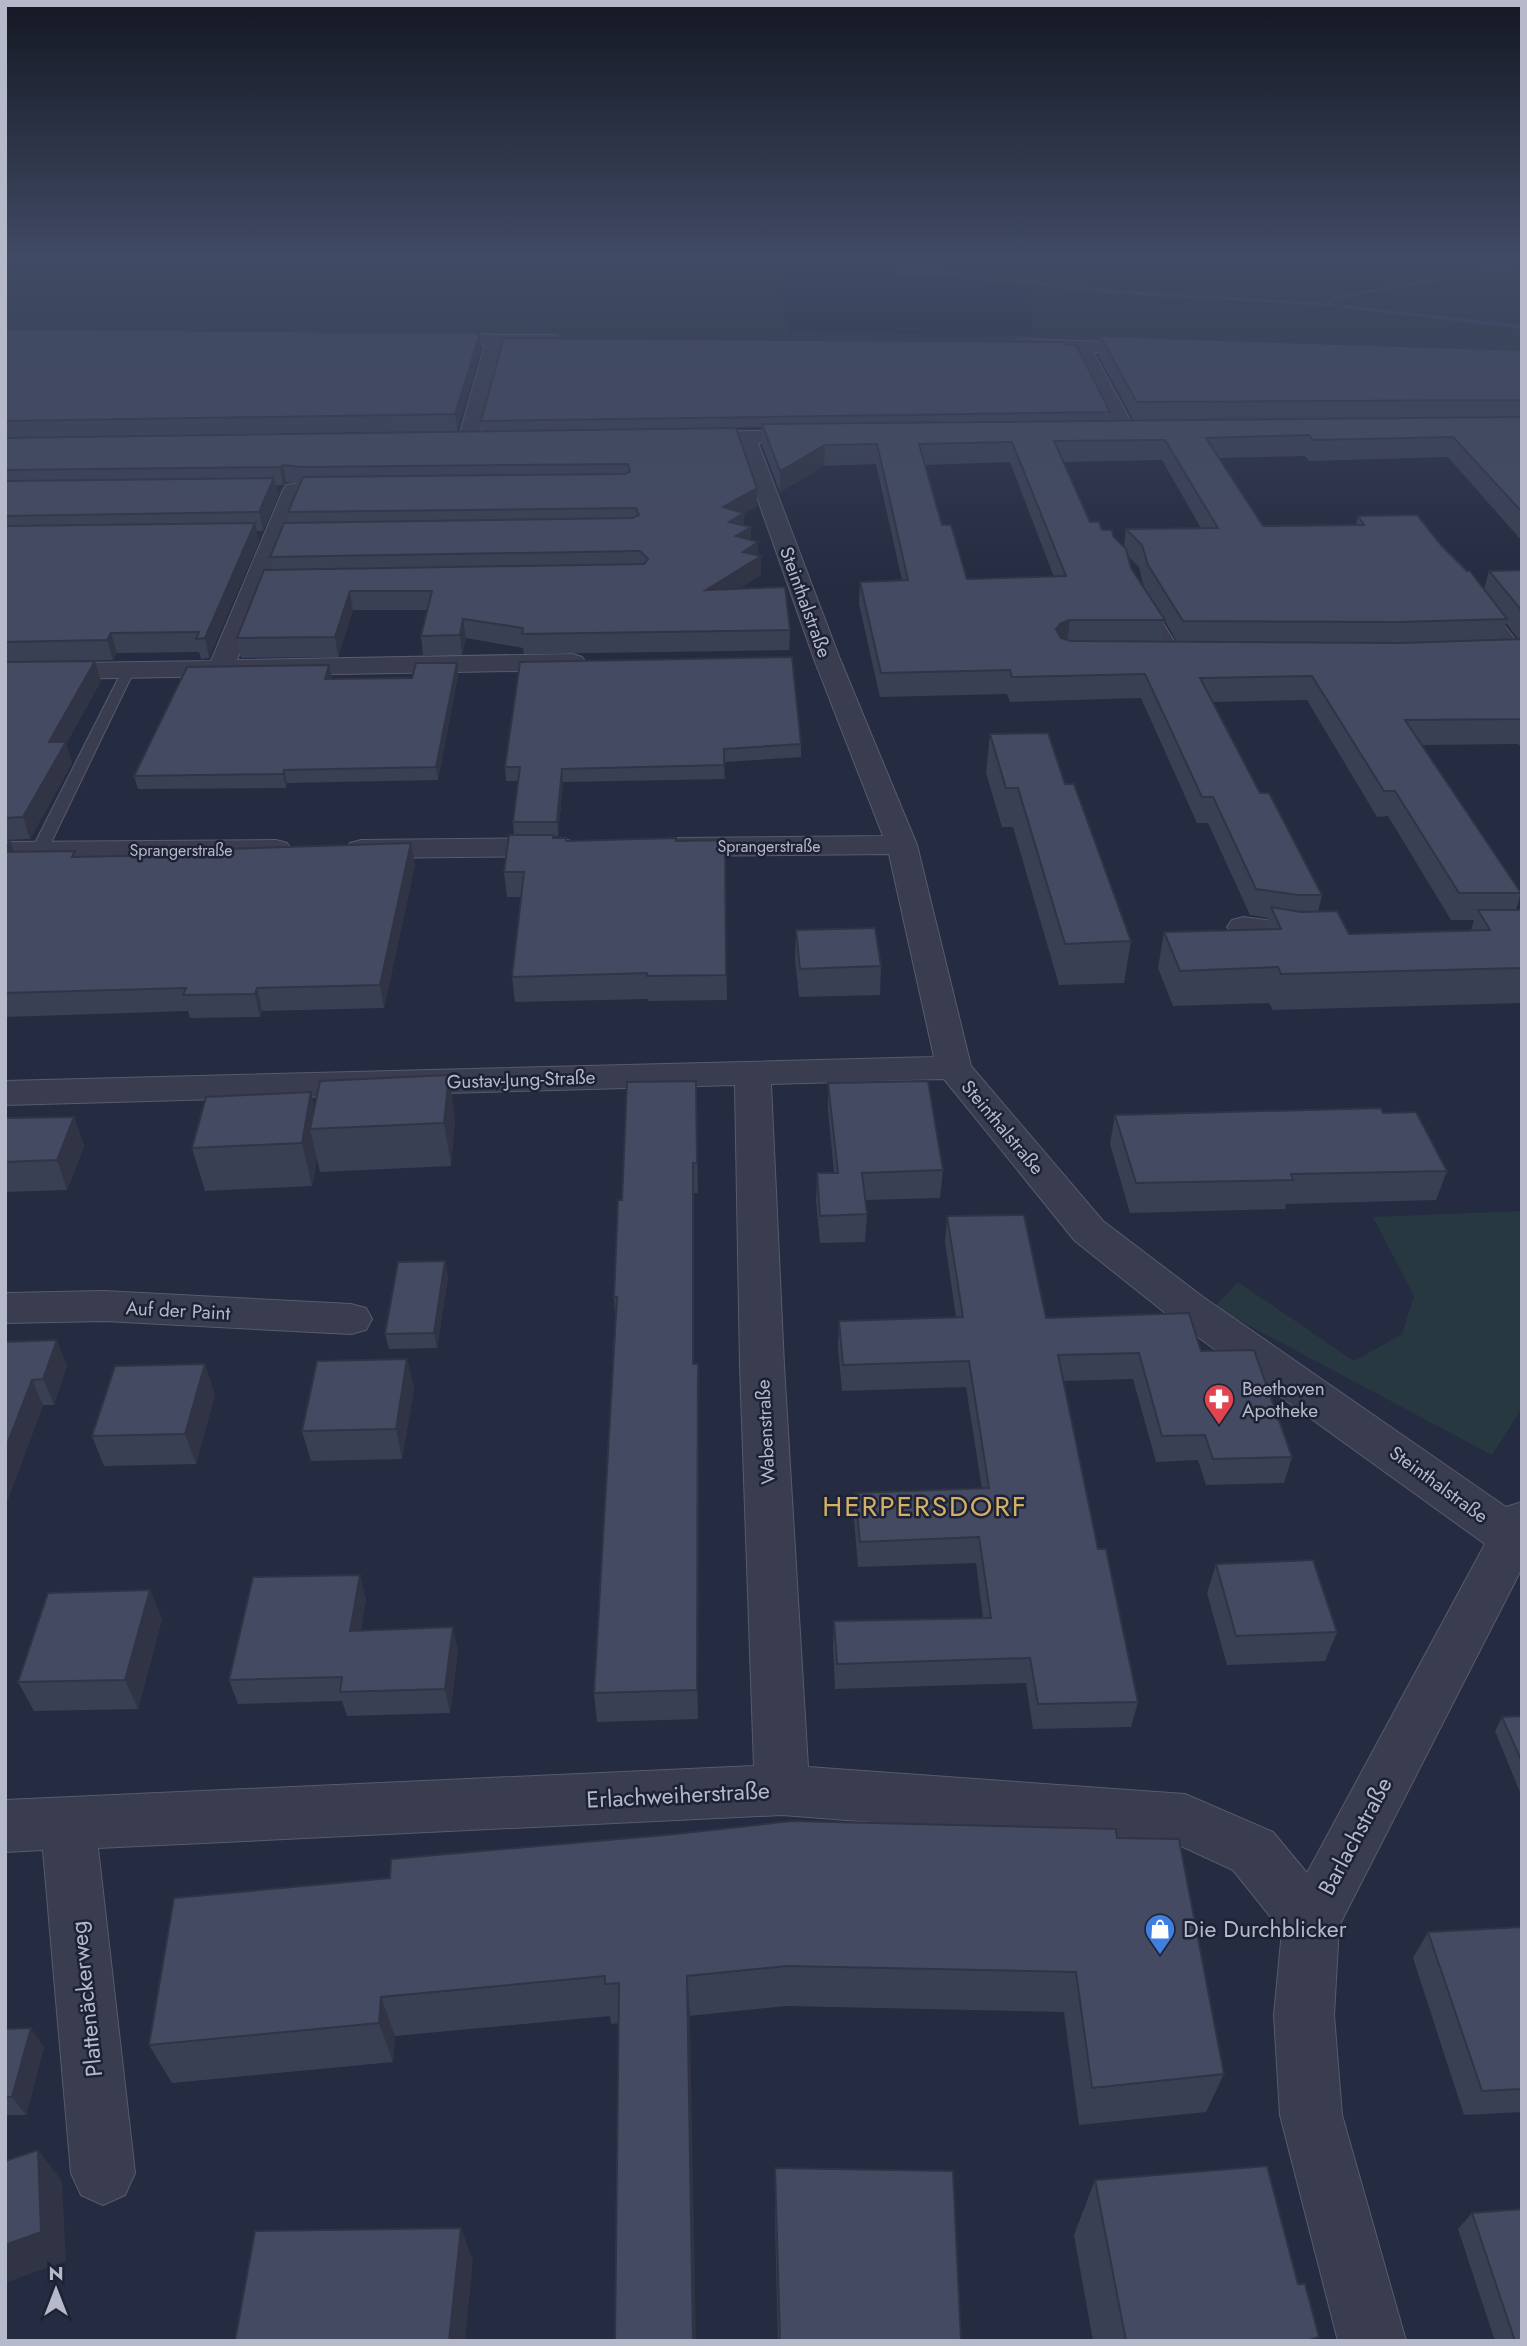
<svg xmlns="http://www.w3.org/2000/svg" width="1527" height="2346" viewBox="0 0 1527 2346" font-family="Jost,sans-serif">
  <rect width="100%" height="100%" fill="#252b40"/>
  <!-- green -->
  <g fill="#273841" fill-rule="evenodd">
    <path d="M5,256H1475L1522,285V357L1088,342L5,332ZM775,261L1030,287L1032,336L788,332Z"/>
    <path d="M1522,1211V1408L1492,1455L1214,1307L1238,1282L1354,1361L1402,1334L1414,1296L1373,1217Z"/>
  </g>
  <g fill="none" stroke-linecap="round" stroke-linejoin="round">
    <!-- stream -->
    <g fill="#3b4468" fill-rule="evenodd">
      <path d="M590,256H662L632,260Z"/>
      <path d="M803,256H820L1103,289L1337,304L1334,306L1103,293Z"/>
      <path d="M1522,263V267H1507L1508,266Z"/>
      <path d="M1494,268L1496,271L1334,299L1331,297Z"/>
      <path d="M1342,305L1522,325V329L1344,308Z"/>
    </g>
    <!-- service casing -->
    <g stroke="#575b6d" stroke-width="2">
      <g id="service">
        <path d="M1481,256H1490L1522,277V283Z"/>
        <path d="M1149,606L1155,610L1182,654L1181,657H1171L1170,654L1143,610Z"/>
        <path d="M1487,608L1491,609L1522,648V655H1513L1483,615L1481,612Z"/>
        <path d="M129,665L135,669L47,851L39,856L34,854L31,851L123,669Z"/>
      </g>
    </g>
    <!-- minor casing -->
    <g stroke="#575b6d" stroke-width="2">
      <g id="minor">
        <path d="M427,334L556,335L565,340L556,345H503L478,440L475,444H461L458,440L485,345L421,343L418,339Z"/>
        <path d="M1022,339L1157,344L1160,348L1157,352L1151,353L1093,352L1136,431L1133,435H1119L1116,431L1075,351L1016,348L1013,344L1016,340Z"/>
        <path d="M815,430L822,432L825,436L822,440L758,443L840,659L917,845L971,1066L1103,1221L1203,1297L1506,1507L1522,1502V1568L1339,1926L1334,2015L1342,2115L1406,2341H1338L1280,2115L1274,2015L1282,1931L1233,1870L1181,1846L782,1815L98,1848L135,2173L125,2195L103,2205L81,2195L71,2173L43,1850L5,1852V1800L754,1766L740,1365L735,1085L5,1105V1081L934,1057L889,854L672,856L661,853L657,847L661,841L672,838L883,836L814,659L738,443L686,444L679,442L676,438L679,434L686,432ZM944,1079L1075,1241L1173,1319L1485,1544L1307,1873L1273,1832L1185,1794L808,1767L784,1365L771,1084Z"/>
        <path d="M294,484L302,485L305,490L237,660L573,654L582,657L586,662L582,667L573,670L5,680V664L211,661L283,490L286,485Z"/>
        <path d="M560,838L571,841L575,847L571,853L560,856L361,858L350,855L346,849L350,843L361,840Z"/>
        <path d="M276,840L287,843L291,849L287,855L276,858L5,860V842Z"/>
        <path d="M1243,917L1322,927L1326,934L1322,941L1310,944L1232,934L1227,927L1232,920Z"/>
        <path d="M104,1291L351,1304L366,1308L372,1319L366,1330L351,1334L104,1321L5,1323V1293Z"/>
      </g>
    </g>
    <!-- service -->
    <use href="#service" fill="#393d4f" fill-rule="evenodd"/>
    <!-- minor -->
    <use href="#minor" fill="#393d4f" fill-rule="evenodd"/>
  </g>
  <!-- wall -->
  <g fill="#3a4053" fill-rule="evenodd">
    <path d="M5,329L481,348L457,431L69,437L736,428L757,506L744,513V526L751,527V540L758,542V556L761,575L739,589L790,630L789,650L524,654L523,648L466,638L462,655H423L421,636L427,610H353L338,657L241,658L237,638L272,570L270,557L290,522L288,512L300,484L286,482L283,485H276L278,496L263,531H256L259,541L209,658L201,659L199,652L117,653L113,660L5,662Z"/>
    <path d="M1100,336L1522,350V541L1448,457L1309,461L1305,456L1219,458L1263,526L1356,525L1358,516L1441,545L1484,589L1489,571L1522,570V748L1518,744L1421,745L1521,893L1516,910H1522V1003L1273,1010L1269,1003L1173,1006L1158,968L1164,932L1265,929L1268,918L1250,915L1208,823H1197L1141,698L1010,702L1007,694L880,697L859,604L860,582L902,580L876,464L824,466L780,492L762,445V427L482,431L481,421L1110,412L1109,421H1134L1098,355ZM1162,460L1201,528L1126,529L1124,547L1113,536L1090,522L1063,462ZM1010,462L1054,577L967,579L942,525L925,465ZM1128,556L1139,567L1144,588L1131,568ZM1165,621L1177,642L1161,641ZM1506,623L1518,639L1501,640ZM1307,700L1377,817L1388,816L1451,920H1474L1471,930L1349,934L1318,912L1322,895L1260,793L1213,702Z"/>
    <path d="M5,662L101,681L66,744L72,763L30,839L5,840Z"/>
    <path d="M520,662L801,744V757L724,762L725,779L563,782L558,836H553L554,838L566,841H676L725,840L727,1000L648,1001V999L515,1002L512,977L521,897H507L504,872L514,835L513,822L518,781H506L505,767Z"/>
    <path d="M457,663L458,675L438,780L287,783L286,788L138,789L134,776L332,677L331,679L412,678Z"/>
    <path d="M990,734L1131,941L1124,983L1059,985L1013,827H1002L986,773Z"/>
    <path d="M5,840L10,841L14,852L77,857L415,865L384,1008L262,1011L260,1017L190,1018L188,1011L5,1017Z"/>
    <path d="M796,930L881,966L880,995L799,997L795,959Z"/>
    <path d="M696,1081L698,1193H694V1364H698L699,1394L698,1719L597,1722L594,1693L615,1318L614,1297L622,1200Z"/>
    <path d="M828,1083L943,1170L940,1198L865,1200L867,1214L865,1242L820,1243L816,1200L817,1173H834L828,1110Z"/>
    <path d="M311,1092L314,1107L455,1118L451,1166L320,1172L317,1159L312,1186L205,1191L192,1148Z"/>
    <path d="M1383,1113L1447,1171L1436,1200L1286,1204L1285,1209L1130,1213L1110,1144L1115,1115Z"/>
    <path d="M74,1117L84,1146L67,1190L5,1192V1118Z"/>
    <path d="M947,1216L1046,1318L1201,1351L1292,1457L1284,1483L1206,1485L1198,1460L1156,1462L1133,1379L1064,1381L1098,1549L1138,1702L1131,1727L1033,1729L1026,1683L835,1689L833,1646L834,1621L983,1618L976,1563L858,1567L854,1519L855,1493L982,1489L966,1387L842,1391L838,1347L839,1321L956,1317L945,1242Z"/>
    <path d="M445,1261L448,1277L437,1348L389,1349L385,1334Z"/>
    <path d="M5,1342L67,1365L54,1405H43L5,1507Z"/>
    <path d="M407,1359L414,1389L402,1459L311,1461L302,1431Z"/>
    <path d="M215,1394L196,1464L104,1466L92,1436Z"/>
    <path d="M1216,1564L1337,1632L1325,1661L1227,1665L1207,1593Z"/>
    <path d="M150,1590L162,1619L138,1709L34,1711L18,1682Z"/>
    <path d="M366,1599L361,1630L458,1651L450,1713L347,1716L342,1701L238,1704L229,1680Z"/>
    <path d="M1522,1716V1797L1495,1731L1502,1717Z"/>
    <path d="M1117,1838L1224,2074L1206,2112L1079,2125L1064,2012L786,2006L611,2024L610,2016L395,2036L393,2062L172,2083L149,2045Z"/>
    <path d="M1522,1927V2112L1464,2115L1413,1958L1428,1932Z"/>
    <path d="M5,2029L44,2047L26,2115H5Z"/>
    <path d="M775,2168L961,2341H778L775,2224Z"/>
    <path d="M1095,2180L1298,2284L1316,2341H1093L1074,2235Z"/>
    <path d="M1472,2213L1522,2341H1495L1458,2229Z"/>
  </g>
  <!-- shaded-wall -->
  <g fill="#303444">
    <path d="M480,333L481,348L457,431L455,414Z"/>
    <path d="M825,445L824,466L780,492V471Z"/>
    <path d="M283,465L286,482L283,485L280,467Z"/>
    <path d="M274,478L278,496L263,531L259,512Z"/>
    <path d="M757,488V506L744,513V531L729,540L723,507Z"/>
    <path d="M255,523L259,541L209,658L205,638Z"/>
    <path d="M751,527V546L736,536Z"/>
    <path d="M758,542V558L761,556V575L707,609L706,590L743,552Z"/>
    <path d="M350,591L353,610L338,657L335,637Z"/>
    <path d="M463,619L466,638L462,655L460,635Z"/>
    <path d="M1070,620L1067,644L1058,647L1056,629L1061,623Z"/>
    <path d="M111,633L117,653L113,660L107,640Z"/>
    <path d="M95,661L101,681L66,744L72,763L30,839L23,817L49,742Z"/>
    <path d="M457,663L458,675L438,780L436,767Z"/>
    <path d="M329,665L332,677L327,692L325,679Z"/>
    <path d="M562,769L563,782L558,836L557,822Z"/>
    <path d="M284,770L287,783L286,788L283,774Z"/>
    <path d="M10,841L18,863L5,857V849Z"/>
    <path d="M411,843L415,865L384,1008L380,985Z"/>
    <path d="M257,988L262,1011L260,1017L255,994Z"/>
    <path d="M449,1075L455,1118L451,1166L444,1123Z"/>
    <path d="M696,1081L697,1110L698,1193L697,1163Z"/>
    <path d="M311,1092L319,1129H310L317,1159L312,1186L302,1143Z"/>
    <path d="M74,1117L84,1146L67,1190L57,1160Z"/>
    <path d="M693,1163L694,1193V1394L693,1364Z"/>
    <path d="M445,1261L448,1277L437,1348L434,1333Z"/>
    <path d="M57,1340L67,1365L54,1405L43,1379Z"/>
    <path d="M407,1359L414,1389L402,1459L396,1429Z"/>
    <path d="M205,1364L215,1394L196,1464L185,1434Z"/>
    <path d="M698,1364L699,1394L698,1719L697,1690Z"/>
    <path d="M32,1380L43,1405L5,1507V1450Z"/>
    <path d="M360,1575L366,1599L357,1654L350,1631Z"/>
    <path d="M150,1590L162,1619L138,1709L125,1680Z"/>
    <path d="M453,1627L458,1651L450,1713L445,1689Z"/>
    <path d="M687,1976L690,2016L696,2341H693Z"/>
    <path d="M381,1997L395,2036L393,2062L379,2023Z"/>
    <path d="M31,2028L44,2047L26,2115L12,2097Z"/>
    <path d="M38,2150L62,2181L66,2261L5,2283V2245Z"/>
    <path d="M461,2228L473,2260L465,2341H449Z"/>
  </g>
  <!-- building -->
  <g fill="#444a61" stroke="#303444" stroke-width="2" fill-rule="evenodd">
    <path d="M5,329H17L480,333L455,414L5,421Z"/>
    <path d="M1100,336L1522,350V400L1137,402Z"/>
    <path d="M504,338L1065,342L1066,345H1076L1110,412L481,421Z"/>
    <path d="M1522,417V512L1453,437L1313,440L1309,435L1206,438L1263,526L1364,525L1358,516L1417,515L1441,545L1467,571H1470L1507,619L1400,622L1183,621L1148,565L1142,545L1126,529L1218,528L1165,440L1054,441L1090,522H1099L1102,530H1112L1113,536L1126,549L1131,568L1165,620H1070L1061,623L1056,629L1061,638L1071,641L1400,643L1522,639V719L1405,720L1521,893H1459L1395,791H1384L1312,676L1200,678L1260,793H1269L1322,895H1299L1256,889L1213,797H1202L1145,674L1012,677L1010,670L881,673L860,582L908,580L877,444L825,445L780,471L762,424ZM1012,442L1066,576L967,579L951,525H942L919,444Z"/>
    <path d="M736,428L757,488L723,507L744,513L729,522L751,527L736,536L758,542L743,552L761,556L706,590L785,587L790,630L522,634L523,628L463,619L460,635L421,636L432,591H350L335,637L237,638L264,570L644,564L648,559L640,551L270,557L284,523L632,518L639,515L636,508L288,512L303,477L624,474L630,472L628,464L302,467L283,465L280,467L5,470V438Z"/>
    <path d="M274,478L259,512L5,516V481Z"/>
    <path d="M255,523L205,638L196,639L199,632L111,633L107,640L5,642V526Z"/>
    <path d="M1522,570V611L1489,571Z"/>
    <path d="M792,657L801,744L724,749V765L562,769L557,822H513L520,767H505L520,662Z"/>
    <path d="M95,661L49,742H66L23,817L5,818V662Z"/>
    <path d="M416,663H457L436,767L284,770L283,774L134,776L187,667L329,665L325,679L412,678Z"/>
    <path d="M1048,733L1065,784H1074L1131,941L1065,944L1018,788H1006L990,734Z"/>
    <path d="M509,835H553V838H566V841L676,838V841L725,840L726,975L647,976V973L512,977L524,872H504Z"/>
    <path d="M5,840L10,841L5,849Z"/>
    <path d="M411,843L380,985L257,988L255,994L183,995L186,988L5,993V852L75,851L72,857L222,854L223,849Z"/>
    <path d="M1271,907L1301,912L1337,911L1349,934L1490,930L1478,910H1522V968L1281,974L1278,967L1180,971L1164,932L1281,929Z"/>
    <path d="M875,928L881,966L800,969L796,930Z"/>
    <path d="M449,1075L444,1123L310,1129L320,1081Z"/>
    <path d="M696,1081L697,1163H693V1364H698L697,1690L594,1693L617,1297H614L618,1200H622L627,1082Z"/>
    <path d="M928,1081L943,1170L862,1173L867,1214L820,1216L817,1173H838L828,1083Z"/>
    <path d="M311,1092L302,1143L192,1148L206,1097Z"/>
    <path d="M1381,1108L1383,1113L1416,1112L1447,1171L1291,1174L1293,1180L1136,1183L1115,1115Z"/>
    <path d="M74,1117L57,1160L5,1162V1118Z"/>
    <path d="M1024,1215L1046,1318L1189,1313L1201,1351L1254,1350L1292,1457L1213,1459L1205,1435L1162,1436L1139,1353L1058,1355L1098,1549H1106L1138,1702L1038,1704L1030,1658L837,1664L834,1621L991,1618L979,1537L860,1542L855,1493L989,1488L969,1361L843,1365L839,1321L963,1317L947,1216Z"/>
    <path d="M445,1261L434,1333L385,1334L398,1262Z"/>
    <path d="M57,1340L43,1379L32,1380L5,1450V1342Z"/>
    <path d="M407,1359L396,1429L302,1431L317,1361Z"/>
    <path d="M205,1364L185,1434L92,1436L115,1366Z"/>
    <path d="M1313,1560L1337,1632L1236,1636L1216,1564Z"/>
    <path d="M360,1575L350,1631L453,1627L445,1689L340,1692L342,1677L229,1680L253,1577Z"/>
    <path d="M150,1590L125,1680L18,1682L48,1593Z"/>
    <path d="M1522,1716V1762L1502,1717Z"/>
    <path d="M792,1821L1116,1829L1117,1838L1179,1839L1224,2074L1092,2088L1076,1972L787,1966L687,1976L693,2341H615L619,1983L605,1984V1976L381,1997L379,2023L149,2045L174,1898L390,1878L391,1859L676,1834Z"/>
    <path d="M1522,1927V2089L1482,2091L1428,1932Z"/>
    <path d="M31,2028L12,2097H5V2029Z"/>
    <path d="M38,2150L41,2232L5,2245V2161Z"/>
    <path d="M1267,2166L1298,2284H1305L1319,2337L1312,2339L1313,2341H1126L1095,2180Z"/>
    <path d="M775,2168L953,2171L961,2341H780Z"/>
    <path d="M1522,2209V2341H1515L1472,2213Z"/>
    <path d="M461,2228L449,2341H235L255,2231Z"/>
  </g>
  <!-- sky -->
  <linearGradient id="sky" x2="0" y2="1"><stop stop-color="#141823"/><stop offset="0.44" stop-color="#404a64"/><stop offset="1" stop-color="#404a64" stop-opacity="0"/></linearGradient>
  <rect width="1527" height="584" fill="url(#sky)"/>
  <!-- icons -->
  <defs>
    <g id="pharmacy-pin" transform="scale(1.575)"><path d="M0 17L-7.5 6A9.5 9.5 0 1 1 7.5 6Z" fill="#e0444e" stroke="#1e2235"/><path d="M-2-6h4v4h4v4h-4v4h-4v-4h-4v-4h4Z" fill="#fff"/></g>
    <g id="shop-pin" transform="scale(1.575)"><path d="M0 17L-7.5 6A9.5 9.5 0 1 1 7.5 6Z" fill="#3f7fe0" stroke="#1e2235"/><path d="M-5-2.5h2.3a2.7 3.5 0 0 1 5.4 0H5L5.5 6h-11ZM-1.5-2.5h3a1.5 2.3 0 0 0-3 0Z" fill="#fff"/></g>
  </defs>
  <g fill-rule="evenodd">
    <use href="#pharmacy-pin" x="1219" y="1399"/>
    <use href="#shop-pin" x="1160" y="1929"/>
  </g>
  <g text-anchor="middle" stroke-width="5" stroke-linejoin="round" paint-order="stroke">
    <!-- far-street labels -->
    <g font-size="16" fill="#b6b9ca" stroke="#1e2235">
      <text x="769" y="852">Sprangerstraße</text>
      <text x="181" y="856">Sprangerstraße</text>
    </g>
    <!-- street labels -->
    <g font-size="19" fill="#b6b9ca" stroke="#1e2235">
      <text transform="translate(806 602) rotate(70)" y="7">Steinthalstraße</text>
      <text transform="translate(521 1079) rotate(-2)" y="7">Gustav-Jung-Straße</text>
      <text transform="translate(1003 1127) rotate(50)" y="7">Steinthalstraße</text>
      <text transform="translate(178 1310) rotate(3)" y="7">Auf der Paint</text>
      <text transform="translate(765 1432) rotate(-93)" y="7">Wabenstraße</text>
      <text transform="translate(1439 1484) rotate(36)" y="7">Steinthalstraße</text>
    </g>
    <!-- poi labels -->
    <g font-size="19" fill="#b6b9ca" stroke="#1e2235" text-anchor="start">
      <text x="1242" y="1395">Beethoven<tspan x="1242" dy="22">Apotheke</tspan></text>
    </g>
    <!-- near-street labels -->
    <g font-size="23" fill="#b6b9ca" stroke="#1e2235">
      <text transform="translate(678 1795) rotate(-3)" y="8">Erlachweiherstraße</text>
      <text transform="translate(1355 1836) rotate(-62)" y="8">Barlachstraße</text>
      <text transform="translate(86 1999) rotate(-96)" y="8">Plattenäckerweg</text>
    </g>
    <!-- near-poi labels -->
    <g font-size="23" fill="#b6b9ca" stroke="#1e2235" text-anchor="start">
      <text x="1183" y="1937">Die Durchblicker</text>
    </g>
    <!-- near-quarter labels -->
    <g font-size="28" letter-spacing="2" fill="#d4b067" stroke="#1e2235">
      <text x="925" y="1516">HERPERSDORF</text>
    </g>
  </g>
  <!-- border -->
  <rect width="1527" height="2346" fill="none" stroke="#b6b9ca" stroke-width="14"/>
  <!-- north arrow -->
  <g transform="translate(56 2290)" stroke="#1e2235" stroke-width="5" paint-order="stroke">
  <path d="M0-5L12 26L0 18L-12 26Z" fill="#b6b9ca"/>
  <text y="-10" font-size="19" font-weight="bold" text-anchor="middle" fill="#b6b9ca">N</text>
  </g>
</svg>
